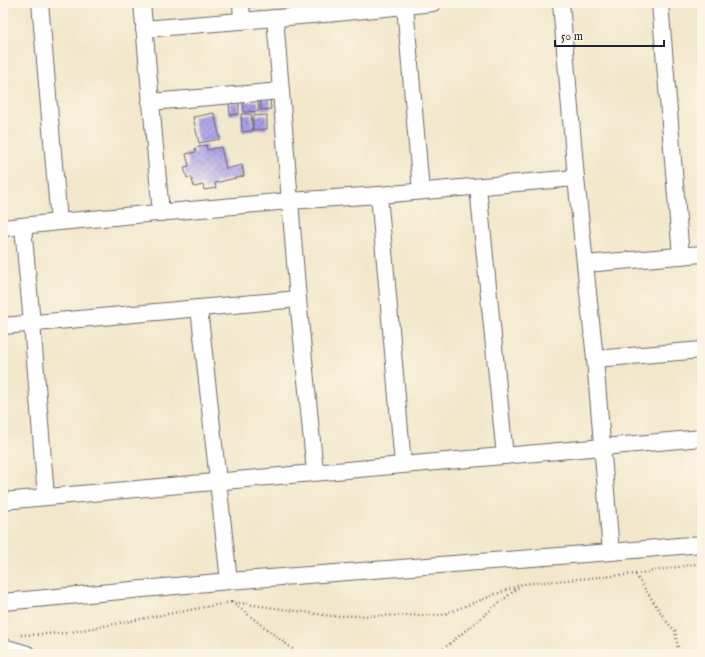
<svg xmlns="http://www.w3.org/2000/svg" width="705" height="657" viewBox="0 0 705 657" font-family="'IM FELL English',serif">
  <defs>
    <pattern id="building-cross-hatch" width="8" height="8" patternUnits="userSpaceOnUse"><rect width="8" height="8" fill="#aa9fea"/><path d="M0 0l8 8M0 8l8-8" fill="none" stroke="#8a81bf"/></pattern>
  </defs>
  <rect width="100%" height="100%" fill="#fcf5e5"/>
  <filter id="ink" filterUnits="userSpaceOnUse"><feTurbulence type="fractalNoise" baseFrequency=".025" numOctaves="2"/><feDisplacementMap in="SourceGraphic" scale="8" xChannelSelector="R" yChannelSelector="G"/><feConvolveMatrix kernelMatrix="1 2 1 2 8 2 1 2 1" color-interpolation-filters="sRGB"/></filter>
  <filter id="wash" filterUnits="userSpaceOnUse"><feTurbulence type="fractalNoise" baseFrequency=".012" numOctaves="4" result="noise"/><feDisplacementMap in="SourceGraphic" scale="16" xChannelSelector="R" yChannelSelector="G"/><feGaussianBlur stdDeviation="0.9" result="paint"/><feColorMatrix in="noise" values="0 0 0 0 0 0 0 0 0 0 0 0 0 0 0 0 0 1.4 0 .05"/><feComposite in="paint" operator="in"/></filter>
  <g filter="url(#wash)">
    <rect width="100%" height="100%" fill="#f2e7cb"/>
    <g id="blocks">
      <!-- building -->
      <g fill="url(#building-cross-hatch)">
        <path d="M260,99H270L271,109L261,110Z"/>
        <path d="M258,101L259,111L244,112L243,102Z"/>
        <path d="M239,102V114L230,115L229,103Z"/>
        <path d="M214,113L220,139L199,143L193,117Z"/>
        <path d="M241,114H251L253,131L242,132Z"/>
        <path d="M267,115V129L253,130V116Z"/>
        <path d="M206,145L207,150L221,147L226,169L242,165L244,176L215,183L216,188L204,190L203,185L194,187L191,176L187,178L184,167L189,166L186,154L196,152L195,148Z"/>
      </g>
    </g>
  </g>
  <g filter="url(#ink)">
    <use href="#blocks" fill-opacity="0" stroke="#6b676d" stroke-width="1"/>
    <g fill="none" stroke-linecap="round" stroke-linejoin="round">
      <!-- minor casing -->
      <g stroke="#6b676d" stroke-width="18">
        <g id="minor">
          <path d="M40,3L59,222"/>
          <path d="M142,3L161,213"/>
          <path d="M241,3L242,21"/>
          <path d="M561,3L576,178L595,359L611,552"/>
          <path d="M660,3L681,256"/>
          <path d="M405,6L421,191"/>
          <path d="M275,18L298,299L315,472"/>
          <path d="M144,29L336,13L433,3"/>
          <path d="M150,102L281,91"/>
          <path d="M478,187L505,456"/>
          <path d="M379,195L403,464"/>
          <path d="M23,227L32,323L46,497"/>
          <path d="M3,228L59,222L289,201L379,195L576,178"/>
          <path d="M585,264L702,254"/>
          <path d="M199,308L229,581"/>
          <path d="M3,326L298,299"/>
          <path d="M595,359L702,350"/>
          <path d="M3,501C236,478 469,461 702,438"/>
          <path d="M3,602L229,581L611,552L702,544"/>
          <path d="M3,647L27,654"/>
        </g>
      </g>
      <!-- path -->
      <g stroke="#6b676d" stroke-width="2.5" stroke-dasharray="1 3" stroke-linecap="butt">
        <path d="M635,574L702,563"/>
        <path d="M21,635L66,633L232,602"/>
        <path d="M299,654L232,602L332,616L442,615L522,584L635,574L667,622L675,631L679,654"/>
        <path d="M437,654L520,586"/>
      </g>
      <!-- minor -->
      <use href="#minor" stroke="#fff" stroke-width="16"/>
    </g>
  </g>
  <!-- margin -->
  <rect width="705" height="657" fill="none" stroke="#fcf5e5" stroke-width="16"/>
  <!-- scale -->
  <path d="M555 40v6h109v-6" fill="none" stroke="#22223b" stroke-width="2"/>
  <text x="561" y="40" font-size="12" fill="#22223b" stroke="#fcf5e5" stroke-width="3" paint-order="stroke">50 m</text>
</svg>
